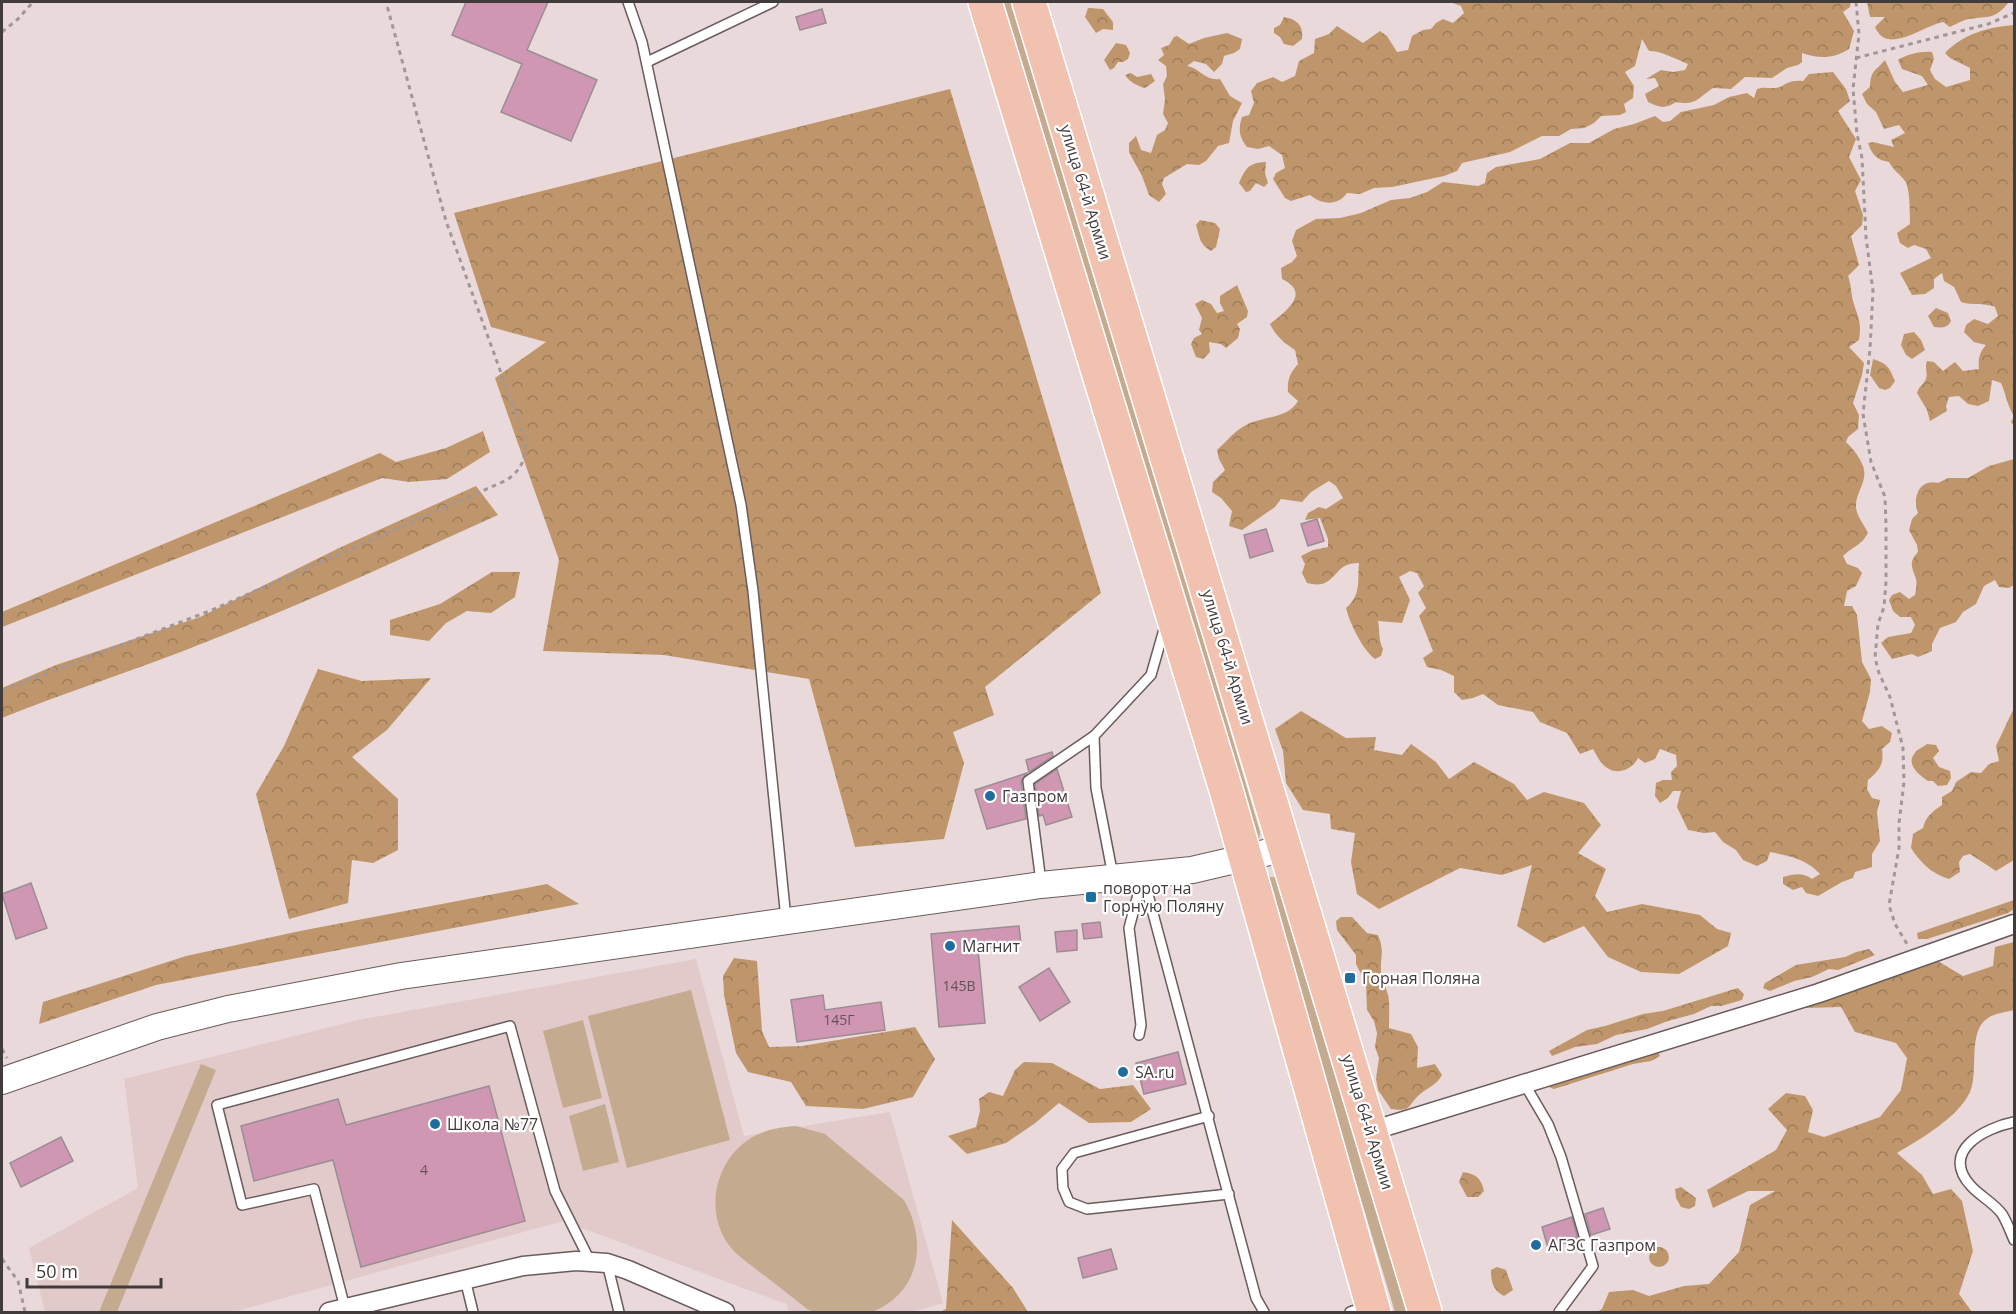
<svg xmlns="http://www.w3.org/2000/svg" width="2016" height="1314" viewBox="0 0 2016 1314" font-family="'Open Sans',sans-serif">
  <defs>
    <pattern id="forest-crowns" width="20" height="18" patternUnits="userSpaceOnUse" patternTransform="scale(1.5)"><rect width="20" height="18" fill="#bf966b"/><path d="M2 6a3 3 0 1 1 6 0M12 15a3 3 0 1 1 6 0" fill="none" stroke="#9d7c59"/></pattern>
  </defs>
  <rect width="100%" height="100%" fill="#ead9da"/>
  <!-- built -->
  <path fill="#e2cacb" d="M696,959L744,1136L890,1112L943,1303L913,1312H789L786,1304L563,1221L233,1312H45L29,1248L138,1188L124,1079L358,1020Z"/>
  <!-- green -->
  <g fill="#c4aa8f">
    <path d="M1003,2H1015L1260,832L1259,842L1256,845L1251,838Z"/>
    <path d="M1270,877H1276L1407,1312H1395L1265,881Z"/>
    <path d="M691,990L730,1140L627,1168L588,1016Z"/>
    <path d="M583,1020L602,1098L563,1108L543,1031Z"/>
    <path d="M201,1064L216,1070L117,1312H99Z"/>
    <path d="M605,1104L619,1162L583,1171L569,1116Z"/>
    <path d="M796,1126L825,1134L904,1200C928,1242 920,1293 872,1312H813L807,1309C791,1296 774,1283 757,1270C749,1263 739,1257 732,1249C704,1216 713,1164 748,1140C762,1130 779,1127 796,1126Z"/>
  </g>
  <!-- forest -->
  <g fill="url(#forest-crowns)">
    <path d="M1450,2H1851L1850,7L1843,12L1854,31L1849,49C1833,59 1819,59 1802,53V62L1798,65L1787,68L1772,78L1745,77L1731,89L1713,88C1698,98 1696,106 1676,102C1665,109 1660,108 1648,102L1645,94L1659,86L1655,78L1646,79L1661,70L1673,72L1685,70L1688,64C1675,59 1662,51 1649,51L1642,39L1635,66L1625,72L1634,86L1633,98L1624,104L1626,112L1620,115L1601,116L1594,123L1584,128L1571,129L1559,136H1542L1510,152L1462,163L1457,171L1444,176L1392,187L1374,188L1360,194L1347,193C1338,206 1322,205 1310,195L1291,201L1285,198L1273,179L1276,173L1285,168L1282,155L1269,146L1258,149L1247,147C1239,137 1238,129 1242,117L1249,115L1254,103L1251,91L1257,83L1273,77L1282,82L1295,76L1299,61L1314,53L1315,39L1329,34L1337,26L1363,43L1380,31L1387,36L1397,52L1408,50L1412,36L1423,30L1431,29L1436,23L1443,19L1453,23L1464,13L1461,6Z"/>
    <path d="M1867,2H2009C1995,20 1988,16 1969,19C1963,20 1956,24 1950,27L1943,22C1922,26 1887,56 1875,27L1885,17H1870Z"/>
    <path d="M1088,8L1103,9L1113,22V30L1103,29L1096,33L1085,17Z"/>
    <path d="M1284,17C1296,19 1304,25 1302,39L1293,46L1284,44L1280,37L1274,33V28L1280,25Z"/>
    <path d="M2014,25V426L2011,422L2014,416C2007,405 2006,394 2001,383L1992,380L1989,401L1978,406L1968,404L1959,396L1949,397L1946,406L1947,411L1930,421L1927,410L1917,393C1919,386 1922,386 1925,381C1929,375 1924,368 1927,361L1934,362L1943,371L1955,362L1963,371L1979,369C1978,359 1979,353 1986,345L1974,342L1964,332L1966,325L1974,319L1988,324L1998,316L1995,307C1983,302 1973,306 1961,302L1954,287L1944,281L1942,273L1934,279V288L1925,294L1912,295L1900,273L1931,258L1926,249L1914,245L1908,248L1900,243L1897,233L1910,224C1910,213 1910,188 1905,181C1900,174 1893,170 1889,162C1877,160 1872,155 1868,143L1873,142L1894,147L1891,140L1905,133L1899,125L1884,129L1876,112L1867,104L1862,94L1870,87C1871,69 1875,72 1885,60L1895,82L1903,92L1928,85L1922,76L1902,69L1898,60C1908,54 1920,51 1932,52L1934,59L1930,70L1935,79L1946,87L1970,80V68L1950,58L1945,53C1963,34 1988,27 2014,25Z"/>
    <path d="M1227,33L1242,39L1240,49L1234,53L1224,56L1222,64L1214,72L1206,64L1194,61L1187,66C1200,68 1205,81 1220,79L1230,96L1242,103L1233,121L1229,143L1218,146L1206,161L1199,165L1187,164L1164,178L1162,184L1166,194L1159,202L1149,195L1142,176L1129,152V143L1136,136L1141,150L1151,153L1157,135L1165,130L1168,123L1163,114L1165,99L1163,84L1167,76L1166,66L1158,60L1164,55L1161,48L1169,45L1174,37L1177,36L1189,44L1204,38Z"/>
    <path d="M1116,43L1126,45L1130,53L1128,59L1123,62H1118L1114,68L1110,70L1104,60Z"/>
    <path d="M1833,72L1846,89L1850,101L1838,111L1856,139L1849,157L1861,180L1855,191L1863,215L1862,225L1851,236L1859,265L1848,276C1851,284 1851,292 1853,301C1858,318 1862,321 1859,340L1849,347L1864,363L1862,375L1853,403L1859,415L1858,429L1848,437L1846,442C1853,449 1862,459 1864,470C1867,484 1852,497 1857,512C1859,519 1865,526 1868,533C1861,546 1853,546 1843,556L1847,564L1858,568L1862,573L1856,586L1847,591L1844,606H1852L1857,615L1862,662L1871,679L1870,692L1862,721L1869,729L1882,726L1892,733L1890,742L1882,749C1884,764 1880,770 1868,780L1867,789L1872,798L1880,800L1877,812L1880,841L1872,854V867L1855,872L1853,878L1842,882L1818,896L1806,893L1802,887L1793,890L1783,884V877C1794,874 1803,872 1812,879L1820,874C1807,859 1789,856 1770,852L1767,861L1757,866L1743,860L1736,850L1723,842L1715,832L1704,833L1688,830L1677,807L1681,791H1673L1668,798L1660,803L1655,796L1656,783L1663,780H1672L1671,772L1677,766L1676,755L1660,749L1655,759L1645,763L1638,758C1633,768 1620,775 1609,769C1601,765 1597,756 1593,749L1580,754L1567,733L1540,722L1533,712L1498,705L1483,694L1473,698L1462,700L1454,692V676L1441,670L1427,667L1423,658L1433,651L1419,616L1426,608L1418,593L1424,586L1417,573L1410,571L1399,577L1410,600L1402,623L1378,621C1380,631 1378,639 1383,649L1381,656L1375,659C1363,650 1350,624 1346,608C1362,594 1357,582 1359,563C1336,563 1338,579 1322,584C1317,585 1311,584 1307,583L1302,573L1305,564L1301,556L1313,550L1328,547V539L1320,518L1305,520L1308,513L1319,507L1326,509L1343,498L1336,486L1329,481L1311,492L1302,502L1281,499L1275,507L1242,530L1229,526L1232,511L1221,498L1212,492L1213,482L1225,470L1219,459L1217,450C1227,441 1234,431 1246,425C1263,416 1288,419 1298,401L1288,392C1287,380 1290,373 1298,364L1295,350C1285,343 1276,337 1270,324C1285,312 1312,293 1282,279L1281,268L1292,262L1297,256L1292,241L1296,230L1316,219L1340,218L1361,213L1391,200L1410,198L1427,192L1443,182L1478,186L1485,183L1487,173L1496,167L1540,159L1570,143H1589L1614,129L1634,124L1655,116L1663,122L1670,121L1681,112L1714,105L1729,97L1747,93L1754,98L1757,89C1763,87 1767,88 1773,88C1785,88 1785,79 1803,81L1809,74Z"/>
    <path d="M1131,73L1137,77L1151,74L1155,81L1145,88C1137,86 1130,82 1125,75Z"/>
    <path d="M950,89L1101,593L985,687L994,715L953,732L964,763L944,839L855,847L809,679L664,655L543,651L559,560L495,378L546,342L491,327L454,213Z"/>
    <path d="M1266,162L1265,173L1268,183L1264,187L1256,183L1250,191L1246,192L1239,183C1246,168 1248,163 1266,162Z"/>
    <path d="M1200,220L1215,223L1220,229L1216,247L1211,251C1199,244 1200,237 1196,225Z"/>
    <path d="M1237,285L1248,311L1247,317L1237,324L1240,329L1238,338L1226,348L1221,344L1209,342L1210,352L1203,359L1196,357L1191,344L1194,338L1202,334L1199,330L1202,318L1195,304L1202,300L1211,304L1217,313L1224,311L1220,303V296Z"/>
    <path d="M1936,308L1948,313L1951,321C1947,328 1942,328 1934,327L1928,316Z"/>
    <path d="M1914,332L1921,340L1925,350L1912,359L1906,355L1901,345L1904,334Z"/>
    <path d="M1873,359C1888,364 1889,367 1895,381L1890,388L1885,390L1879,388L1870,375Z"/>
    <path d="M483,431L490,452L447,479L409,482L382,478L2,627V612L380,453L396,462L446,448Z"/>
    <path d="M2014,459V585L2009,588L1999,587L1995,580L1984,586L1976,604L1963,612L1956,622L1940,628L1932,644V651L1918,657L1912,654L1892,659L1881,643L1888,637L1911,633L1915,625L1911,617H1900L1893,611L1889,600L1892,595L1900,592L1909,599L1915,595C1916,590 1917,584 1916,579C1912,567 1908,563 1918,552L1917,545L1909,530L1912,519L1918,513C1912,498 1919,478 1938,483L1948,478H1968L1989,466Z"/>
    <path d="M476,486L498,515C401,559 305,603 206,642C139,669 69,691 2,718V688L56,665L200,617L339,548Z"/>
    <path d="M492,572H520L515,597L491,613L467,611L446,623L429,641L390,635V620L440,604Z"/>
    <path d="M318,669L362,681L431,678L387,730L352,757L398,799V850L373,863L352,860L348,903L289,919L256,794L284,746Z"/>
    <path d="M2014,708V860L1996,871L1970,854L1963,856L1959,862L1960,872L1949,879C1932,874 1920,862 1911,848L1913,834L1923,828C1926,816 1932,812 1942,805V797L1952,791L1956,782L1971,772L1981,773L1989,764L1999,761L1996,746Z"/>
    <path d="M1301,711L1346,738L1376,737L1374,750L1402,755L1411,744L1436,762L1449,779L1474,762L1514,784L1527,800L1544,792L1584,803L1601,825L1578,853L1606,869L1595,896L1607,912L1642,904L1700,915L1717,929L1731,933L1728,946L1679,974L1641,972L1608,957L1584,926L1544,943L1517,926L1532,865L1502,875L1460,868L1379,909L1357,894L1351,862L1355,833L1331,829L1330,814L1303,810L1286,783L1283,751L1275,729Z"/>
    <path d="M1927,744L1936,745L1939,751L1933,758L1939,767L1950,771L1951,778L1947,785L1938,786L1933,781H1928C1919,775 1905,764 1915,753C1917,749 1924,747 1927,744Z"/>
    <path d="M547,884L579,904L156,985L39,1024L43,1002L186,956L300,931Z"/>
    <path d="M2014,900V909L2008,913L1927,939H1918L1917,933Z"/>
    <path d="M1341,917H1352L1367,933L1378,935C1385,952 1380,956 1381,972C1382,980 1386,987 1388,995C1390,1000 1389,1020 1389,1028L1411,1034L1418,1047L1417,1068L1435,1064L1442,1075C1436,1086 1428,1087 1419,1095C1407,1106 1412,1112 1391,1109L1378,1090L1376,1079L1379,1058L1375,1047L1377,1033L1374,1021L1367,1010L1366,984L1356,964V955L1337,930L1336,921Z"/>
    <path d="M2014,942V1010C2007,1012 1995,1013 1988,1018C1967,1031 1979,1072 1970,1092C1958,1118 1920,1139 1897,1153L1922,1175L1933,1194L1951,1189L1962,1201L1973,1251L1959,1294L1972,1312H1983H1597L1602,1309L1609,1292L1633,1290L1649,1296L1684,1286L1709,1284L1739,1252L1750,1205L1775,1191H1748L1713,1208L1707,1190L1776,1150L1787,1130L1768,1109L1786,1093L1805,1096L1813,1110L1808,1132L1824,1137L1880,1117L1901,1090L1907,1058L1896,1043L1855,1032L1841,1007L1803,1008L1816,999L1936,960L1963,976L1993,966L1995,947Z"/>
    <path d="M1869,949L1875,955L1838,970L1829,969L1812,977L1794,981L1770,991L1763,988L1765,983L1796,965L1845,957L1856,952Z"/>
    <path d="M734,958L757,961L762,1031L769,1047L802,1046L915,1027L935,1059L913,1097L863,1109L806,1106L791,1082L748,1072L736,1053L724,995L723,976Z"/>
    <path d="M1738,988L1744,994L1742,1000L1721,1006H1711L1694,1014L1668,1021L1647,1029L1616,1035L1597,1044L1575,1047L1552,1056L1549,1051L1587,1030L1605,1026L1643,1014L1663,1011Z"/>
    <path d="M1658,1051L1660,1056L1651,1061L1633,1064L1554,1089L1546,1086Z"/>
    <path d="M1024,1062L1052,1063L1100,1089L1133,1085L1151,1109L1131,1122L1089,1123L1059,1103L1034,1124L1006,1143L967,1154L948,1136L976,1127L980,1111L979,1099L989,1092L1003,1096L1015,1070Z"/>
    <path d="M1463,1172C1476,1174 1481,1178 1484,1191L1478,1197H1467L1459,1182Z"/>
    <path d="M1681,1187L1696,1198L1695,1206L1689,1209L1681,1207L1676,1198L1675,1189Z"/>
    <path d="M952,1220L1013,1288L1028,1312H940L946,1309Z"/>
    <circle cx="1659" cy="1257" r="10"/>
    <path d="M1497,1267L1506,1270L1513,1290L1504,1296C1493,1290 1491,1283 1491,1270Z"/>
  </g>
  <!-- building -->
  <g fill="#d097b3" stroke="#9a8d93" stroke-width="1.5">
    <path d="M466,2H548L527,50L597,80L571,141L501,112L522,64L452,35Z"/>
    <path d="M822,9L826,23L800,30L796,17Z"/>
    <path d="M1317,519L1324,541L1308,546L1301,524Z"/>
    <path d="M1266,529L1273,551L1250,558L1244,535Z"/>
    <path d="M1052,752L1053,756L1029,772L1026,760Z"/>
    <path d="M1057,769L1072,817L1046,825L1043,815L1039,816L1035,784Z"/>
    <path d="M1027,773L1021,781L1026,819L987,829L975,790Z"/>
    <path d="M31,883L47,928L16,939L2,894Z"/>
    <path d="M1100,922L1102,937L1084,939L1082,924Z"/>
    <path d="M1019,926L1021,944L978,948L985,1023L939,1027L931,934Z"/>
    <path d="M1077,930V950L1057,952L1055,932Z"/>
    <path d="M1049,968L1070,1002L1040,1021L1019,987Z"/>
    <path d="M823,995L825,1010L881,1002L885,1030L797,1042L791,1000Z"/>
    <path d="M1178,1052L1186,1084L1144,1094L1136,1063Z"/>
    <path d="M489,1086L525,1221L361,1267L333,1160L254,1181L241,1126L338,1099L346,1125Z"/>
    <path d="M61,1137L73,1161L21,1187L10,1163Z"/>
    <path d="M1603,1208L1610,1229L1591,1235L1585,1214Z"/>
    <path d="M1572,1217L1578,1239L1548,1248L1542,1227Z"/>
    <path d="M1111,1249L1117,1269L1083,1278L1078,1258Z"/>
  </g>
  <g fill="none" stroke-linecap="round" stroke-linejoin="round">
    <!-- lane casing -->
    <g stroke="#6a5c5c" stroke-width="12">
      <g id="lane">
        <path d="M628,2L642,42L741,505L753,591L786,919"/>
        <path d="M647,62L773,2"/>
        <path d="M1094,736L1096,788L1113,876"/>
        <path d="M1041,882L1028,781L1094,736L1151,675L1165,626"/>
        <path d="M1139,1035L1141,1025L1129,928L1143,876L1256,1298L1264,1312"/>
        <path d="M1524,1083L1548,1124L1561,1157L1593,1266L1559,1312"/>
        <path d="M1209,1116L1074,1153L1062,1169L1063,1188L1069,1202L1087,1209L1229,1194"/>
        <path d="M2014,1122C1985,1128 1939,1151 1971,1186C1980,1196 1994,1203 2002,1214C2007,1222 2010,1231 2014,1240"/>
        <path d="M607,1263L619,1312"/>
        <path d="M465,1279L473,1312"/>
        <path d="M345,1308L314,1189L242,1205L217,1105L510,1026L555,1191L590,1261"/>
        <path d="M1350,1312L1367,1306"/>
      </g>
    </g>
    <!-- street casing -->
    <g stroke="#6a5c5c" stroke-width="21">
      <g id="street">
        <path d="M1371,1131L1819,993L2014,924"/>
        <path d="M329,1312L523,1266L576,1261L607,1263L628,1270L725,1312"/>
      </g>
    </g>
    <!-- secondary casing -->
    <g stroke="#6a5c5c" stroke-width="28">
      <path id="secondary" d="M2,1081L157,1027L228,1009L401,976L1041,885L1192,870L1286,848"/>
    </g>
    <!-- highway casing -->
    <g stroke="#fff" stroke-width="36">
      <g id="highway">
        <path d="M985,2L1227,793L1374,1312"/>
        <path d="M1029,2L1425,1312"/>
      </g>
    </g>
    <!-- path -->
    <g stroke="#a29696" stroke-width="3" stroke-dasharray="4.5 4.5" stroke-linecap="butt">
      <path d="M1856,2L1859,34L1853,89L1857,134L1862,158L1866,237L1873,291L1870,349L1863,414L1871,462L1885,497L1886,525V582L1884,607L1878,624L1875,658L1879,673L1890,697L1903,748L1904,782L1899,823V848L1889,905L1895,924L1907,944"/>
      <path d="M2,32L18,19L33,2"/>
      <path d="M1856,58L1988,24L2014,13"/>
      <path d="M2,691L212,610L507,480C523,468 526,458 525,439L446,221L386,2"/>
      <path d="M2,1049L7,1058"/>
      <path d="M2,1259L18,1281L25,1312"/>
    </g>
    <!-- lane -->
    <use href="#lane" stroke="#fff" stroke-width="9"/>
    <!-- street -->
    <use href="#street" stroke="#fff" stroke-width="18"/>
    <!-- secondary -->
    <use href="#secondary" stroke="#fff" stroke-width="26"/>
    <!-- highway -->
    <use href="#highway" stroke="#f1c2b0" stroke-width="33"/>
  </g>
  <!-- markers -->
  <g fill="#1f6c9e" stroke="#fff" stroke-width="2">
    <circle cx="990" cy="796" r="6"/>
    <rect x="1085" y="891" width="12" height="12" rx="3"/>
    <circle cx="950" cy="946" r="6"/>
    <rect x="1344" y="972" width="12" height="12" rx="3"/>
    <circle cx="1123" cy="1072" r="6"/>
    <circle cx="435" cy="1124" r="6"/>
    <circle cx="1536" cy="1245" r="6"/>
  </g>
  <g text-anchor="middle" stroke-width="4.5" stroke-linejoin="round" paint-order="stroke">
    <!-- number labels -->
    <g font-size="14" fill="#655259">
      <text x="959" y="991">145В</text>
      <text x="839" y="1025">145Г</text>
      <text x="424" y="1175">4</text>
    </g>
    <!-- street labels -->
    <g font-size="16" fill="#413b3b" stroke="#fff">
      <text transform="translate(1086 192) rotate(73)" y="6">улица 64-й Армии</text>
      <text transform="translate(1228 657) rotate(73)" y="6">улица 64-й Армии</text>
      <text transform="translate(1368 1122) rotate(73)" y="6">улица 64-й Армии</text>
    </g>
    <!-- poi labels -->
    <g font-size="16" fill="#413b3b" stroke="#fff" text-anchor="start">
      <text x="1002" y="802">Газпром</text>
      <text x="1103" y="894">поворот на<tspan x="1103" dy="18">Горную Поляну</tspan></text>
      <text x="962" y="952">Магнит</text>
      <text x="1362" y="984">Горная Поляна</text>
      <text x="1135" y="1078">SA.ru</text>
      <text x="447" y="1130">Школа №77</text>
      <text x="1548" y="1251">АГЗС Газпром</text>
    </g>
  </g>
  <!-- border -->
  <rect width="2016" height="1314" fill="none" stroke="#413b3b" stroke-width="6"/>
  <!-- scale -->
  <path d="M27 1278v9h134v-9" fill="none" stroke="#413b3b" stroke-width="3"/>
  <text x="36" y="1278" font-size="18" fill="#413b3b" stroke="#ffffff" stroke-width="4.5" paint-order="stroke">50 m</text>
</svg>
